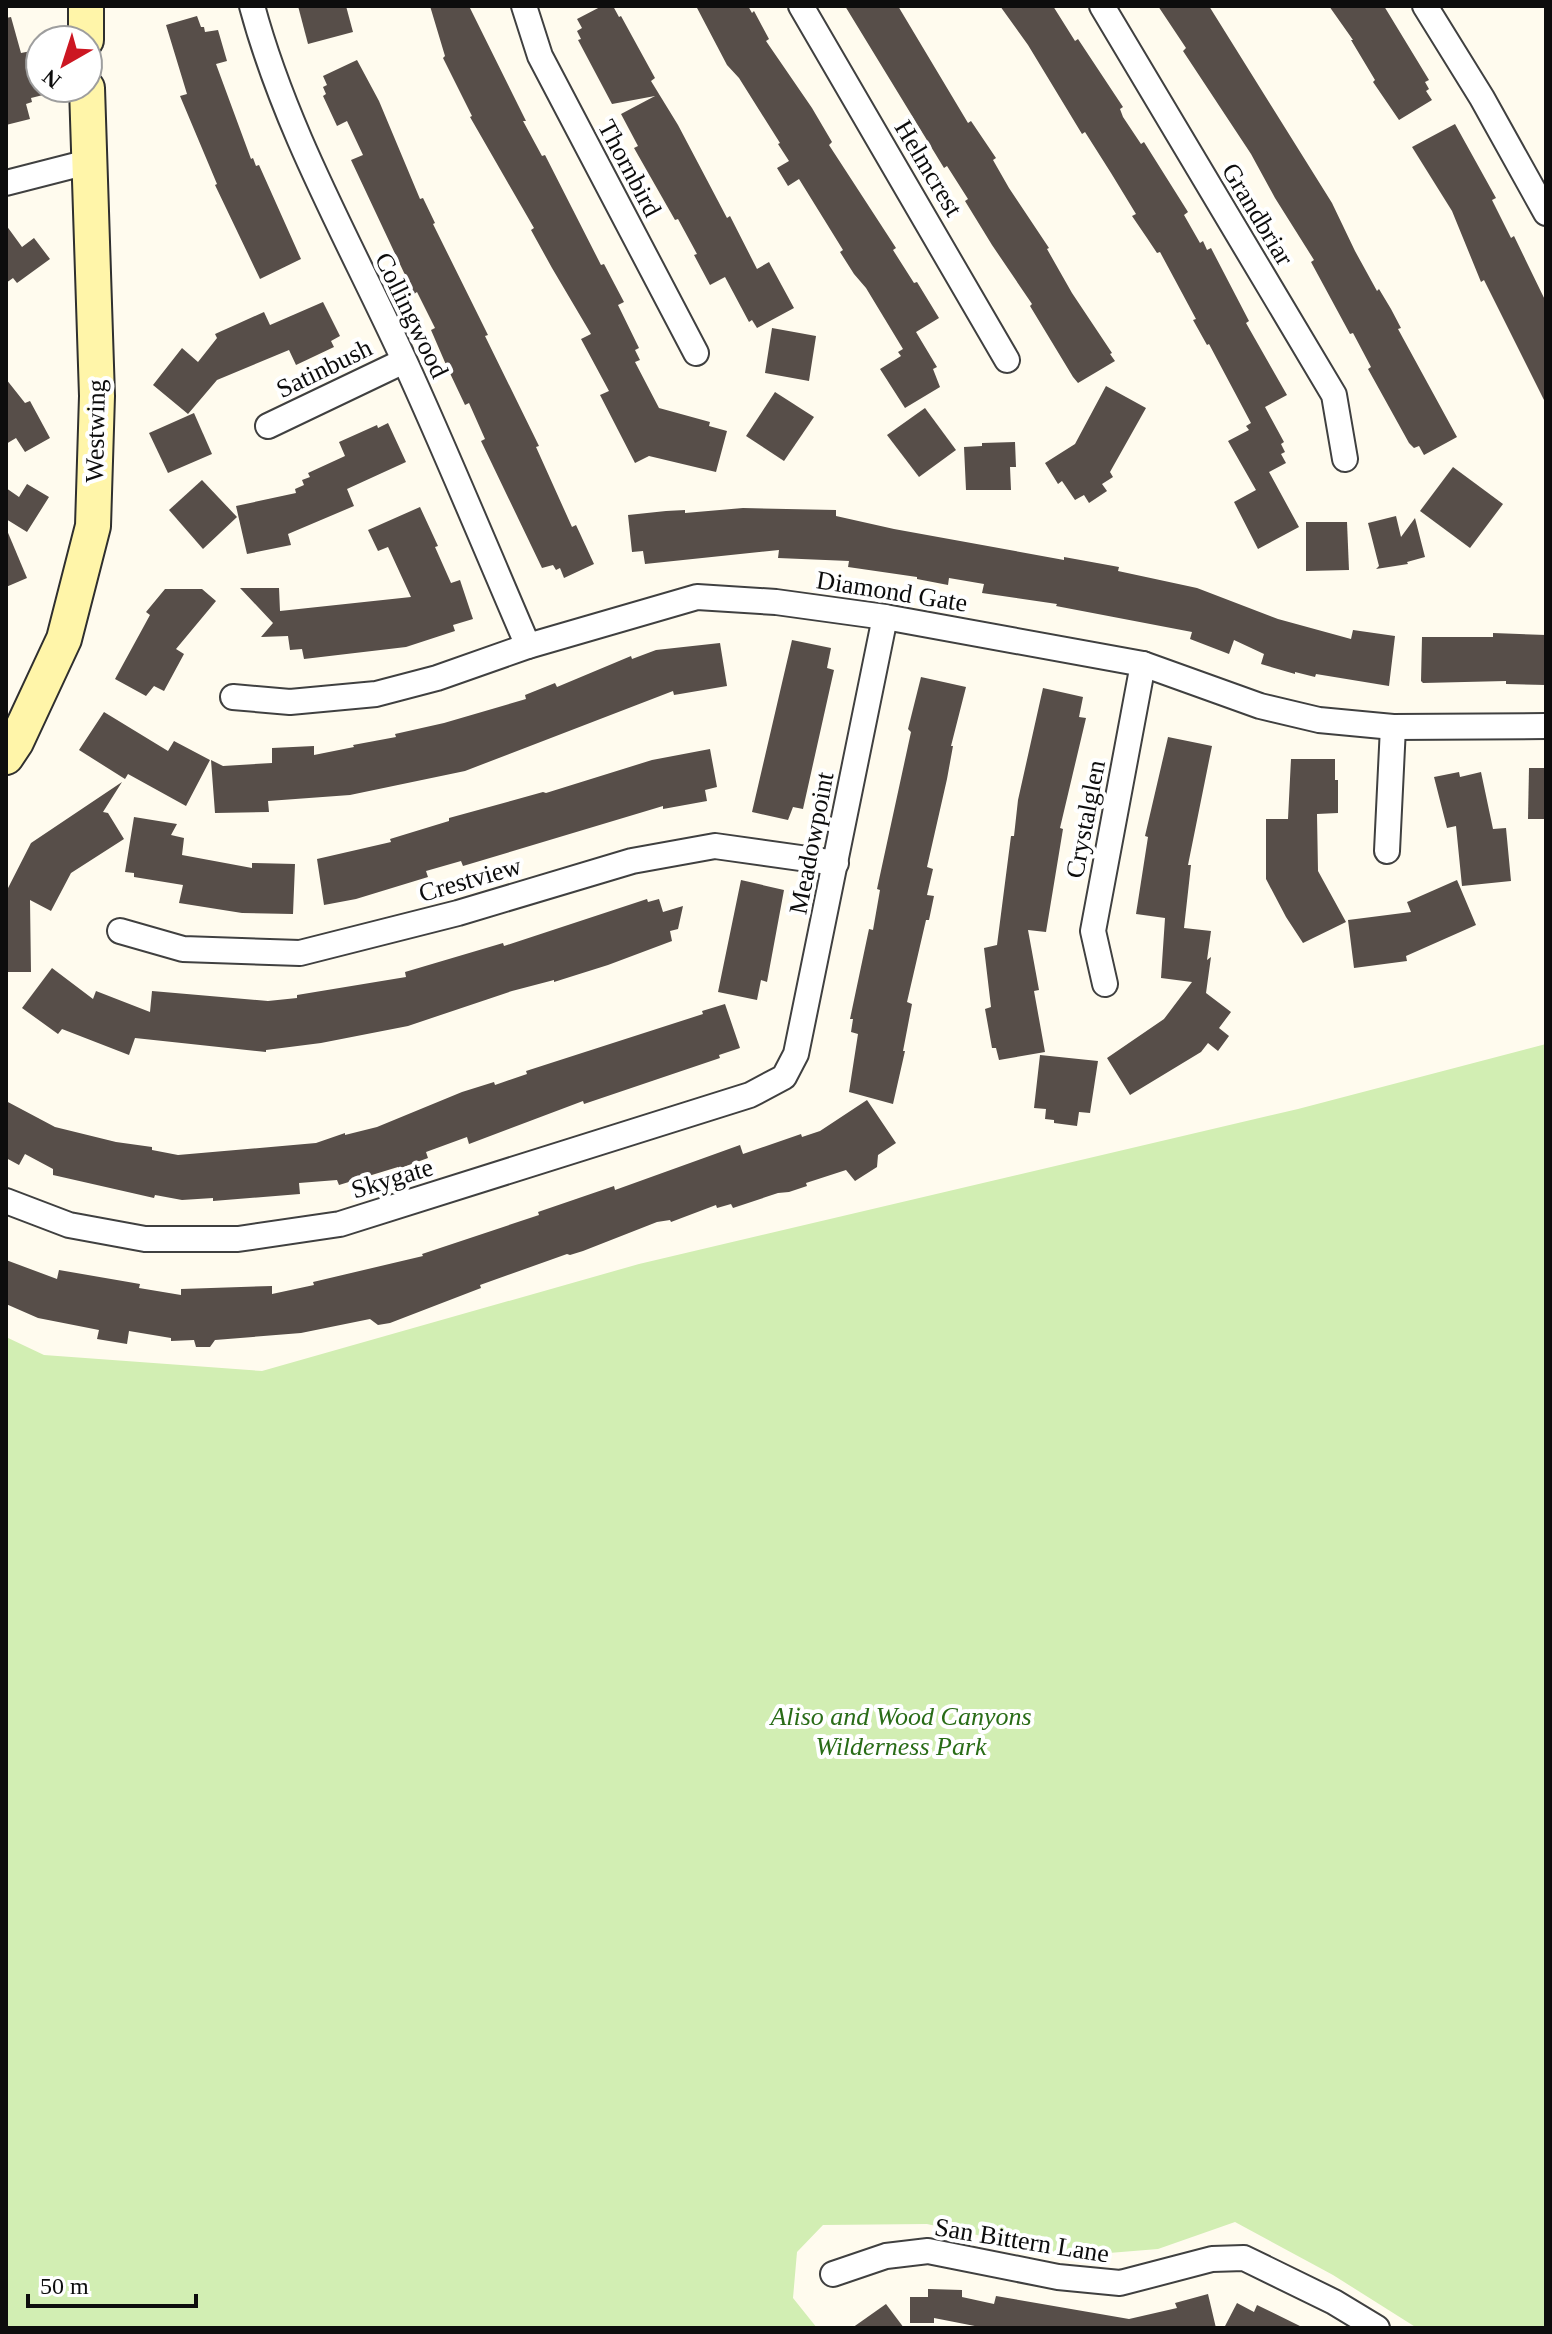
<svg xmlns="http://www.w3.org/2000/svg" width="1552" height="2334" viewBox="0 0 1552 2334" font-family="'Times New Roman',serif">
  <rect width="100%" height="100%" fill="#fffbee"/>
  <!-- green -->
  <path fill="#d2eeb3" d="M1546,1044V2328H1417L1333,2275L1235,2222L1158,2249L1072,2256L927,2224L823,2225L797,2252L793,2298L817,2328H6V1337L44,1355L262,1371L639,1264L1298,1109Z"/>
  <!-- building -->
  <g fill="#574e49">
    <path d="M298,6H346L353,32L308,44Z"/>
    <path d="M430,6H469L526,121H523L542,156L545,155L601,265L604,264L624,302L618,305L639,348L635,350L640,360L635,362L659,408L710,422L709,426L727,431L716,472L649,456L635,463L600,395L609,391L581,339L591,334L552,268L531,230L534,228L470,117L472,116L443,58L445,56Z"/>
    <path d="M602,6H613L619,17L621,16L655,78L651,81L678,125L727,218L730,216L757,269L769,262L794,308L757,328L752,320L749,322L725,277L710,285L694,255L697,254L678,219L675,220L634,148L638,146L621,114L655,96L612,104L578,40L581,39L577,31L582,28L577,19Z"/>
    <path d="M696,6H748L752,13L754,11L769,39L766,41L812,108L832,142L829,145L896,248L893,250L914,283L917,282L939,318L916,332L937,367L933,369L940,387L905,408L880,369L901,356L898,352L903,349L866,288L854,274L840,252L843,250L799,179L788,186L777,168L789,161L778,144L780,143L739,78L727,65Z"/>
    <path d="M845,6H898L968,123L971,121L996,158L993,160L1009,188L1049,248L1047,249L1072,293L1112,353L1110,354L1115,361L1078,383L1073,377L1030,306L1032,304L992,245L965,201L968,199L947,166L944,168Z"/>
    <path d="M1000,6H1053L1075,41L1078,39L1123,107L1120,109L1123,117L1141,144L1144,142L1188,212L1184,215L1200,243L1203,241L1207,250L1211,248L1249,321L1246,323L1287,395L1265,407L1284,442L1281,444L1285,452L1281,454L1286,463L1269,472L1299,527L1258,549L1234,502L1256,490L1228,441L1249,430L1246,426L1251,423L1209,344L1207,345L1193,320L1196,319L1160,252L1157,253L1147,238L1132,216L1136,214L1111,173L1085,132L1082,134L1028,45Z"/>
    <path d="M1158,6H1209L1332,203L1355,251L1377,291L1379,289L1391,309L1401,328L1398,329L1457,437L1424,455L1419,446L1414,448L1409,443L1368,369L1371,367L1353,333L1350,334L1311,262L1314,260L1275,198L1251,154L1183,51L1186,48Z"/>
    <path d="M1329,6H1384L1429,80L1425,82L1429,89L1426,91L1432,100L1399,120L1373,82L1375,80L1351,40H1353Z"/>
    <path d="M197,16L201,27H204L205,32L218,30L227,61L216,64L251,159L253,158L256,166L259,165L301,259L260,279L215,185L217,184L180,96L187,94L166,25Z"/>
    <path d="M11,17L21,53L31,51L43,95L31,98L32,102L26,104L30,119L6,125V18Z"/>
    <path d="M357,60L379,101L420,199L423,198L435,223L433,224L488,335L485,336L539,446L536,447L572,527L576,525L594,564L564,578L560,568L556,570L553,565L542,568L481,441L485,439L469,403L465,405L447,367L431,330L435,328L417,292L414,294L351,160L363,155L347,121L337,126L323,96L326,94L323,87L327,85L323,76Z"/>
    <path d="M1455,124L1496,198L1492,200L1511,238L1514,236L1546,302V404L1484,280L1481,282L1452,211L1412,147Z"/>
    <path d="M6,225L22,247L34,238L50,259L17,283L13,278L6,283Z"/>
    <path d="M323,302L340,336L331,341L334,347L296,365L289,350L217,380L188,414L153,385L182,348L198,362L217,338L215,334L264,312L270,325Z"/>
    <path d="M772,328L816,336L809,381L765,373Z"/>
    <path d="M6,379L25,403L30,401L50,438L25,452L16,438L6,444Z"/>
    <path d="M1106,386L1146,408L1110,472L1113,477L1102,484L1107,491L1089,503L1084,495L1075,500L1062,481L1058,484L1045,463L1075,444Z"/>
    <path d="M775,392L814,417L784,461L746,436Z"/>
    <path d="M925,408L956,450L919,477L887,435Z"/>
    <path d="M194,413L212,454L168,473L149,433Z"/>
    <path d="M388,423L406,462L347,489L354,506L288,534L291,545L247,554L236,506L296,493L295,489L304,485L302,480L310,477L308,473L345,456L339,442L377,425L378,428Z"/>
    <path d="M1015,442L1016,467H1010L1011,490H966L964,447L982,446V443Z"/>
    <path d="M1453,467L1503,504L1470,548L1420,511Z"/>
    <path d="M202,480L237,517L203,549L169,510Z"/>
    <path d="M27,484L49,497L27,532L6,519V488L19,497Z"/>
    <path d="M420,507L438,546L435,547L451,583L460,580L473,619L453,625L455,631L406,647L304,659L302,649L290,650L288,636L261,637L273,623L240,588H279L280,611L411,597L388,547L378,551L368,530Z"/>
    <path d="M743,508L836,510V516L894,529L1064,560V557L1119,567L1118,571L1197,588L1278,619L1351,639L1353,630L1395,636L1389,686L1316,674L1315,677L1295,672V674L1261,664L1264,654L1234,640L1229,654L1190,639L1192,632L1056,606L1057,604L982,593L984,584L949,578L948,585L917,579V577L848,567L849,561L778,558L779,550L645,564L643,551L632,552L628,515L666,511L685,510V513Z"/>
    <path d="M1396,516L1401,537L1415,518L1425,557L1407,562L1408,564L1376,569L1379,566L1368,523Z"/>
    <path d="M1306,522H1347L1349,570L1306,571Z"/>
    <path d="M6,528L27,578L6,587Z"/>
    <path d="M165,589H202L216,601L176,649L184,654L164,691L154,686L146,696L115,679L150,615L146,612Z"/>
    <path d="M1493,633L1546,635V685L1506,684V681L1423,683L1421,681L1422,637H1493Z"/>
    <path d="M792,640L831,648L827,668L834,670L803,809L793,807L788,820L752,812Z"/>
    <path d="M720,643L727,686L674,695L673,691L465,771L350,795L268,801L269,812L215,813L211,760L223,766L272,763V748L314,746V755L354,747L353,745L396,737L395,734L444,723L526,699L525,695L555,683L557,687L631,656L632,659L656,650Z"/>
    <path d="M921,677L966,687L951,746H953L947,779L927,867L933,869L927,895L934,896L929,920H926L907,1002L912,1004L903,1051H905L893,1104L849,1092L858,1034L851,1032L853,1019H850L869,929L873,930L880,890L877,889L911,732L908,729Z"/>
    <path d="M1043,688L1083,697L1079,717L1086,718L1060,828L1063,829L1046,932L1028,930L1039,990L1034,991L1045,1052L999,1060L996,1048H992L985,1009L991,1007L984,948L997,945L1011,836H1014L1018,800Z"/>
    <path d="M104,712L168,751L174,741L210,760L186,806L128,774L125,779L79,750Z"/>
    <path d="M1168,737L1212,746L1188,865H1191L1184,928L1211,931L1207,960L1211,957L1206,993L1231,1012L1219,1028L1229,1036L1218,1051L1208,1043L1201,1052L1130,1095L1107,1058L1164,1019L1192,982L1161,978L1165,918L1136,914L1148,837L1145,836Z"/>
    <path d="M710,749L717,787L705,790L707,801L663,809V806L463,866L461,861L426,871L428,877L356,899L324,905L317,859L391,842L390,839L449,821V818L543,792L546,793L652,760Z"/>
    <path d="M1291,759H1335V780H1338V813L1317,814L1318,871L1346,922L1303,943L1286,917L1266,879V819H1288Z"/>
    <path d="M1529,768H1546V819H1528Z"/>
    <path d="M1459,772L1460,777L1481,772L1493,829L1506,828L1511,881L1462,886L1456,826L1447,828L1434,777Z"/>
    <path d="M122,782L103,812L108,813L124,839L71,873L51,911L30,900L31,972H6V892L31,843Z"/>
    <path d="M134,817L177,824L171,835L184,838L182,855L252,868V863L295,864L293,914L242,913L179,903L183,885L134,877V873L125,872Z"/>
    <path d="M741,880L784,890L767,982L761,980L757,1000L718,992Z"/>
    <path d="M1457,880L1476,925L1406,956L1407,961L1354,968L1348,920L1411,912L1407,902Z"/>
    <path d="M647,899L648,902L659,899L663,912L683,906L678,929L670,931L672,941L608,965L554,982V980L512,991L408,1026L321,1043L266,1050V1052L135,1038L129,1055L62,1029L58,1034L22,1008L52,968L93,999L96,991L150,1012L152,991L268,1001L297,998V995L406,977L405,972L503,943L504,946Z"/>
    <path d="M725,1004L740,1048L719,1055L720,1058L584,1104L583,1101L469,1144L467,1137L426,1152L428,1158L398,1169V1167L339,1185L337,1180L299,1183L300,1194L213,1201V1198L182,1200L155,1195L154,1198L53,1175V1169L25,1154L19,1165L6,1158V1101L55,1127L116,1142L152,1147V1150L178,1155L316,1143L345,1133V1135L377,1127L462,1092L494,1082L495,1085L527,1074L526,1071L703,1014L702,1011Z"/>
    <path d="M1040,1055L1098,1061L1090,1113L1079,1112L1077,1126L1054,1123V1120L1045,1119L1046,1109L1034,1108Z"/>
    <path d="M867,1100L896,1143L878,1155L877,1167L855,1181L846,1170L806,1183L807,1186L789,1192L778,1193L733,1208L731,1204L717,1208L716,1205L671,1222L670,1220L657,1222L583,1251L570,1255L567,1254L480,1285L481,1288L390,1323L378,1325L370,1319L365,1320L301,1333L215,1340L210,1347H196L194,1340L171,1341V1338L129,1331L127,1344L97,1339L99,1330L38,1318L6,1304V1260L57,1279L59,1270L140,1284L139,1288L181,1295V1289L272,1286V1294L314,1285L313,1282L423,1256L422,1254L539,1215L538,1212L614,1186L615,1190L740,1145L743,1154L801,1134L802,1137L820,1131Z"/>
    <path d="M928,2289L962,2290V2297L994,2304L996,2296L1129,2319L1177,2308L1175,2303L1208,2294L1216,2328H985L934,2318V2323H910V2297H928Z"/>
    <path d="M1237,2303L1254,2312L1257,2305L1304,2328H1224Z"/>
    <path d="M886,2304L904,2328H852Z"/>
  </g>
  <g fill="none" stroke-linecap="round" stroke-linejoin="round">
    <!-- street casing -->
    <g stroke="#404040" stroke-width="28">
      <g id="street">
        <path d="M252,6C286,132 351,244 405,362C448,456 487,551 528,646"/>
        <path d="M524,6L540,56L696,353"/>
        <path d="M801,6L1007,360"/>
        <path d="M1102,6L1334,395L1345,459"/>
        <path d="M1425,6L1482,98L1546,213"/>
        <path d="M6,183L88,162"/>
        <path d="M268,426L404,361"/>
        <path d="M233,697L290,702L376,694L437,678L528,646L697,597L776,602L885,617L1143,664L1260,706L1319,720L1393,727L1546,726"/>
        <path d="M1387,851L1393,727"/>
        <path d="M120,931L183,949L300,953L458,913L632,861L715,846L836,863"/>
        <path d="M1105,984L1093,931L1143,664"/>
        <path d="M6,1201L69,1225L145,1239H238L340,1224L750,1095L784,1077L796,1054L885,617"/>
        <path d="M833,2274L886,2256L928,2251L1058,2277L1120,2283L1212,2259L1244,2258L1334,2302L1377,2328"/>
      </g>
    </g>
    <!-- secondary casing -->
    <g stroke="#2f2f2f" stroke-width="38">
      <g id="secondary">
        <path d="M86,6V40"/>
        <path d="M6,757L16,742L64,639L93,526L97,396L87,88"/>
      </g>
    </g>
    <!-- street -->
    <use href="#street" stroke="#fff" stroke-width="24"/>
    <!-- secondary -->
    <use href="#secondary" stroke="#fff5a9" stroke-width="34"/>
  </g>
  <g text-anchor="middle" stroke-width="8" stroke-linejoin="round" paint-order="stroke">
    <!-- street labels -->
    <g font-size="26" fill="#0d0d0d" stroke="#fff">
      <text transform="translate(630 168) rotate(62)" y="9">Thornbird</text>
      <text transform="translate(929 168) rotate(59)" y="9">Helmcrest</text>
      <text transform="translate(1258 214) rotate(59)" y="9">Grandbriar</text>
      <text transform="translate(412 315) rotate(64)" y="9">Collingwood</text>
      <text transform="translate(324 368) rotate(-26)" y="9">Satinbush</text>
      <text transform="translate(95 431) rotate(-89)" y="9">Westwing</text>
      <text transform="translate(892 591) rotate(9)" y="9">Diamond Gate</text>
      <text transform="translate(1085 819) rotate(-79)" y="9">Crystalglen</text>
      <text transform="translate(811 843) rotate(-79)" y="9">Meadowpoint</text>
      <text transform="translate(470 879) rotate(-16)" y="9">Crestview</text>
      <text transform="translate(392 1178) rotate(-17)" y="9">Skygate</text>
      <text transform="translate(1022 2240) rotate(9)" y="9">San Bittern Lane</text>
    </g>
    <!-- park labels -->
    <g font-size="26" font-style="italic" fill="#296c17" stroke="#fff">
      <text x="901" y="1725">Aliso and Wood Canyons<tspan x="901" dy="30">Wilderness Park</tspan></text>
    </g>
  </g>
  <!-- border -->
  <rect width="1552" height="2334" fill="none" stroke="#0d0d0d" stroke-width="16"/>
  <!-- north arrow -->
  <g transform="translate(64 64) rotate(219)"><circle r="38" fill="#ffffff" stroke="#9e9e9e" stroke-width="2"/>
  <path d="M0-6L14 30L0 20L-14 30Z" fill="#cc1722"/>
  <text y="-12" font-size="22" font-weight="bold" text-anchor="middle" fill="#0d0d0d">N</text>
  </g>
  <!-- scale -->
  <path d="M28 2294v12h168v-12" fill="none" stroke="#0d0d0d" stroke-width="4"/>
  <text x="40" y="2294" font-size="24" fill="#0d0d0d" stroke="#ffffff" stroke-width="6" paint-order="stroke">50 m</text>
</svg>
